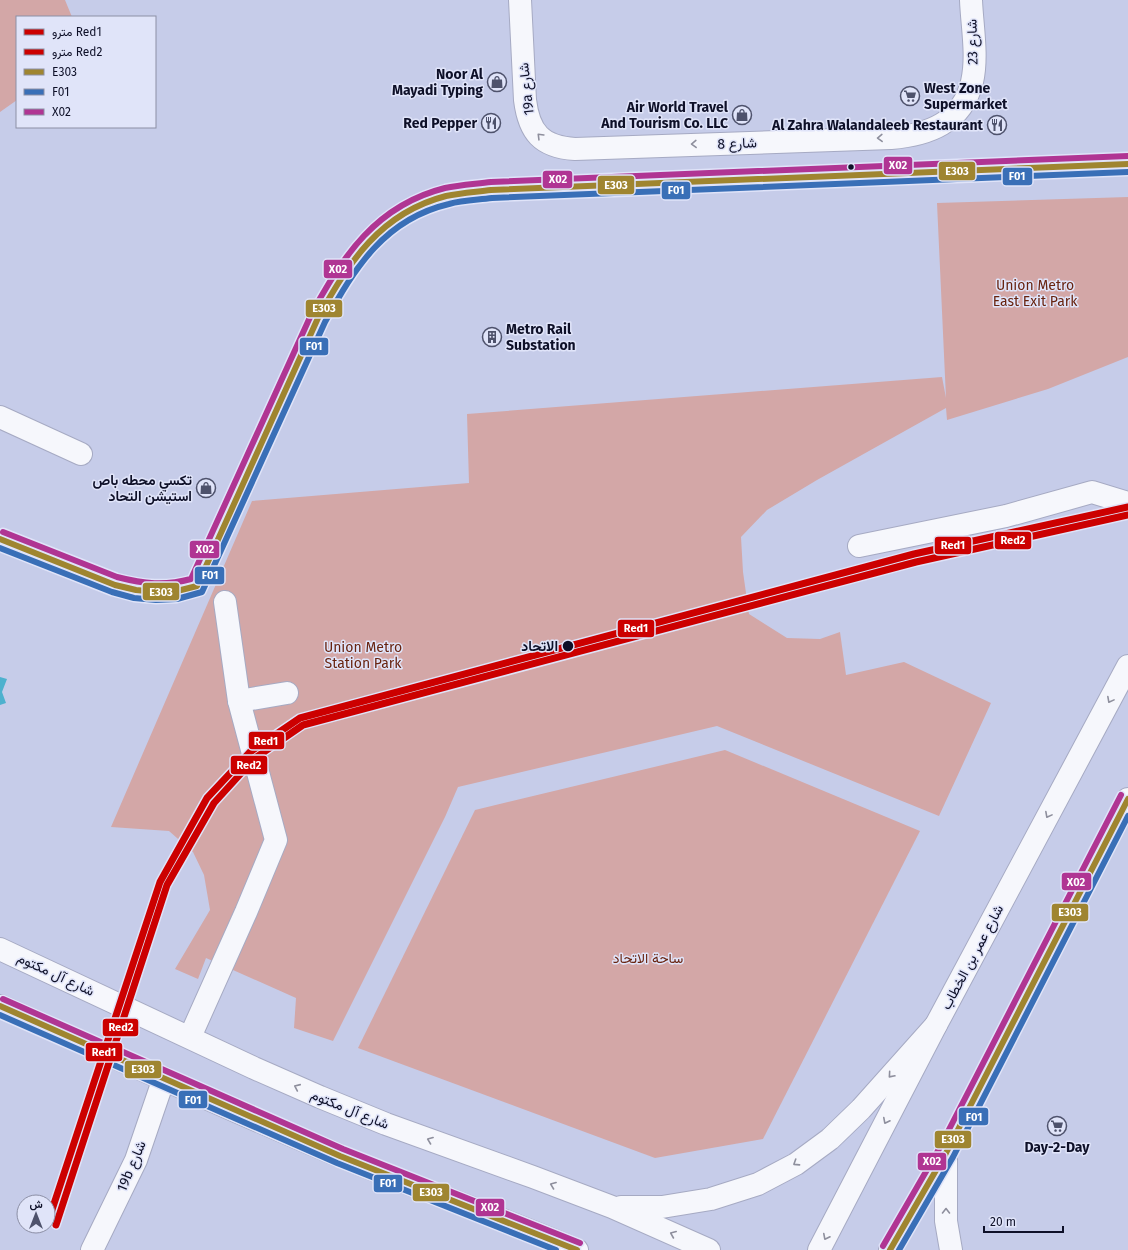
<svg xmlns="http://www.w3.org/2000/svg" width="1128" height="1250" viewBox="0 0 1128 1250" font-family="'Fira Sans',Vazirmatn,sans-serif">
  <rect width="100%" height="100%" fill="#c6cce9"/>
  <!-- green -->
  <g fill="#d3a7a7">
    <path d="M0,0H65L72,17H17V100L0,112Z"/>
    <path d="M1128,197V357L1048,389L947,420L946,408L817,480L767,510L741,537L743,572L749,614L787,638L820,639L840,632L846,675L904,662L991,703L939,816L717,726L458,787L445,817L333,1041L294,1028L296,998L206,958L198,979L175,969L210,910L204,875L193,852L169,831L111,827L252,501L469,483L467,414L942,377L946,398L937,203Z"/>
    <path d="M725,750L920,831L763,1139L655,1158L358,1048L475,810Z"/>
  </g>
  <!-- water -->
  <path fill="#4eb1ce" d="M0,677L7,679L2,692L6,703L0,705Z"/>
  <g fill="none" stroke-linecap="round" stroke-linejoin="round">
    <!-- street casing -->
    <g stroke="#a6aac3" stroke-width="24">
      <g id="street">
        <path d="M520,0L525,100C529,132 541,147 575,149L891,138C928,135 962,123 972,82C978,56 972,26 971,0"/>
        <path d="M0,417L81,454"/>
        <path d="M859,546L1006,516L1092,492L1128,503"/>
        <path d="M239,701L287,693"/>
        <path d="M190,1037L246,912L276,840L239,701L225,602"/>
        <path d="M92,1250L136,1160L164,1078"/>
      </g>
    </g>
    <!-- secondary casing -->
    <g stroke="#a6aac3" stroke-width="24">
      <g id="secondary">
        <path d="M819,1250L936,1025L1128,666"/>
        <path d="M890,1250L946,1153L1128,799"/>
      </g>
    </g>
    <!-- primary casing -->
    <g stroke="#a6aac3" stroke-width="24">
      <g id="primary">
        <path d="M0,949L254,1068L320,1097L386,1124L533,1177L612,1207L709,1250"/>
        <path d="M0,1006C113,1056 226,1108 340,1156C419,1189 499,1217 577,1250"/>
        <path d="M946,1153V1221L951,1250"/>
        <path d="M621,1207H662L711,1199L758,1184L796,1164L830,1139L861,1109L936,1025"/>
      </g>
    </g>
    <!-- street -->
    <use href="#street" stroke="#f6f7fc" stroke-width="22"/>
    <!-- secondary -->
    <use href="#secondary" stroke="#f6f7fc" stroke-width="22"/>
    <!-- primary -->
    <use href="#primary" stroke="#f6f7fc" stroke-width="22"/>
    <!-- bus-1 casing -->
    <g stroke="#e0e4f9" stroke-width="9">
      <g id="bus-1">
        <path d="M0,539L115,585L136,590L157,592L177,591L197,586L318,318C349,262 380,213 446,196C461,193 476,192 491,190L1128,164"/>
        <path d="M0,1006L340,1156L577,1250"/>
        <path d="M890,1250L946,1153L1128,799"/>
      </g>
    </g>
    <!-- bus-2 casing -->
    <g stroke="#e0e4f9" stroke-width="9">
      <g id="bus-2">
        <path d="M0,548L112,592L134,598L156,600L177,599L202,592L325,322C355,267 385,219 449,204C463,200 477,200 492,198L1128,172"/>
        <path d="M0,1015L337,1163L556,1250"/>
        <path d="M899,1250L953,1157L1128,816"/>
      </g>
    </g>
    <!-- bus-3 casing -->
    <g stroke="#e0e4f9" stroke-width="9">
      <g id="bus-3">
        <path d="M3,532L117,577C144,584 165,586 191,579L311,315C342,256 377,205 445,188C460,185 476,184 491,182L1128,156"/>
        <path d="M3,999L343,1149L580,1243"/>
        <path d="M883,1246L939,1149L1121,795"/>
      </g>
    </g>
    <!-- bus-1 -->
    <use href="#bus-1" stroke="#9f8530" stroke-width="6"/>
    <!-- bus-2 -->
    <use href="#bus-2" stroke="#396fb7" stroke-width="6"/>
    <!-- bus-3 -->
    <use href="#bus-3" stroke="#b03593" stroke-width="6"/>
    <!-- metro-1 casing -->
    <g stroke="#e0e4f9" stroke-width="10">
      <path id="metro-1" d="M48,1222L160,882L207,798L250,752L300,718L914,554L1128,507"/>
    </g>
    <!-- metro-2 casing -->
    <g stroke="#e0e4f9" stroke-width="10">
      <path id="metro-2" d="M56,1225L167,885L214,803L255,758L303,725L916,562L1128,515"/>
    </g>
    <!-- metro-1 -->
    <use href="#metro-1" stroke="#c00" stroke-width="7"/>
    <!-- metro-2 -->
    <use href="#metro-2" stroke="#c00" stroke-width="7"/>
  </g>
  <!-- one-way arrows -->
  <defs><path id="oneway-chevron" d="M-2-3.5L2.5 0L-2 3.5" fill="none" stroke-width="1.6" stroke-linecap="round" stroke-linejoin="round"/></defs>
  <g stroke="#8e8f9d">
    <use href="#oneway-chevron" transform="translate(540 136) rotate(-135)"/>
    <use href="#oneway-chevron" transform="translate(880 138) rotate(178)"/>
    <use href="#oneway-chevron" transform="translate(694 144) rotate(178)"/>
    <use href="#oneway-chevron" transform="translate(1110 700) rotate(118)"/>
    <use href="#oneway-chevron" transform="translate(1048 815) rotate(118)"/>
    <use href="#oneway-chevron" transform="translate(891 1075) rotate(131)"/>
    <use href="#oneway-chevron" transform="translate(297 1087) rotate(-156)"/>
    <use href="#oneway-chevron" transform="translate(886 1121) rotate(117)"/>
    <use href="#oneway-chevron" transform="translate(430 1140) rotate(-159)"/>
    <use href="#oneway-chevron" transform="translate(796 1163) rotate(147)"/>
    <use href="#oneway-chevron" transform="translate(553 1185) rotate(-159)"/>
    <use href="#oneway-chevron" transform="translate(946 1211) rotate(-90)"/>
    <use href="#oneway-chevron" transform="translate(673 1234) rotate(-157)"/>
    <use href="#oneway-chevron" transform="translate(826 1237) rotate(117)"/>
  </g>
  <!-- icons -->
  <defs>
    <g id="shop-ring" transform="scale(1)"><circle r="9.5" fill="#e0e4f9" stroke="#4e526c" stroke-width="1.5"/><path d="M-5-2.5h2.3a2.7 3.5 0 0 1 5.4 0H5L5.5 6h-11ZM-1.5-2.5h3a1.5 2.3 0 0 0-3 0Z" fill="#4e526c"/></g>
    <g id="supermarket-ring" transform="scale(1)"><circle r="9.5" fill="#e0e4f9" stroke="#4e526c" stroke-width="1.5"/><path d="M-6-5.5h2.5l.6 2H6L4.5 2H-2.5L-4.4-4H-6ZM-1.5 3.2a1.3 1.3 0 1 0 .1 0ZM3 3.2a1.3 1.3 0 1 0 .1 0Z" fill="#4e526c"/></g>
    <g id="restaurant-ring" transform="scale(1)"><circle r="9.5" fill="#e0e4f9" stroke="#4e526c" stroke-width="1.5"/><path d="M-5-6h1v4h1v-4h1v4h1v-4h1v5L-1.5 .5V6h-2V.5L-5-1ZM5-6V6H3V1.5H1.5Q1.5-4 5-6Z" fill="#4e526c"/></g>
    <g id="building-ring" transform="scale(1)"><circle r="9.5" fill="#e0e4f9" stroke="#4e526c" stroke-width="1.5"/><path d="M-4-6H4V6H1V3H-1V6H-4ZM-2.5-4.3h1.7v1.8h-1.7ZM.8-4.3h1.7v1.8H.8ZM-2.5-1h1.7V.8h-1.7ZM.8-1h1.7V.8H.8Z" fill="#4e526c"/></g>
  </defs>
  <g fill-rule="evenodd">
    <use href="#shop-ring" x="497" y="82"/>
    <use href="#supermarket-ring" x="910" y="96"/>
    <use href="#shop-ring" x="742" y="115"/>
    <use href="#restaurant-ring" x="491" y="123"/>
    <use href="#restaurant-ring" x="997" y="125"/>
    <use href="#building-ring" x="492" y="337"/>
    <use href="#shop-ring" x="206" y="488"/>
    <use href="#supermarket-ring" x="1057" y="1126"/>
  </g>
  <!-- markers -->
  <g fill="#0e1028" stroke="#e0e4f9" stroke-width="1.5">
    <circle cx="851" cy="167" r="3.5"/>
    <circle cx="568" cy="646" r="6"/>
  </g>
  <g text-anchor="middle" stroke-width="3" stroke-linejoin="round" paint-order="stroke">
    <!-- street labels -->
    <g font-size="14" fill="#0e1028" stroke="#e0e4f9">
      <text transform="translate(972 42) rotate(-91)" y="5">شارع 23</text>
      <text transform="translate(526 89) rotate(-96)" y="5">19a شارع</text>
      <text transform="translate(737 143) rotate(-2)" y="5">شارع 8</text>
      <text transform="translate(972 957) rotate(-62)" y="5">شارع عمر بن الخطاب</text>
      <text transform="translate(56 974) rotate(25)" y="5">شارع آل مكتوم</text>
      <text transform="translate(350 1109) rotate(22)" y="5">شارع آل مكتوم</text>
      <text transform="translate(131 1166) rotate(-67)" y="5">19b شارع</text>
    </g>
    <!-- poi labels -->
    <g font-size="14" font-weight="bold" fill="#0e1028" stroke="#e0e4f9" text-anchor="end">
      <text x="483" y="79">Noor Al<tspan x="483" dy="16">Mayadi Typing</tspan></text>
      <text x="924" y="93" text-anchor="start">West Zone<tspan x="924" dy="16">Supermarket</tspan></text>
      <text x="728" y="112">Air World Travel<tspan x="728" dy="16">And Tourism Co. LLC</tspan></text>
      <text x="477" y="128">Red Pepper</text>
      <text x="983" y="130">Al Zahra Walandaleeb Restaurant</text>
      <text x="506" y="334" text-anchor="start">Metro Rail<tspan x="506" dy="16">Substation</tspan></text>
      <text x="192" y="485">تكسي محطه باص<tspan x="192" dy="16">استيشن التحاد</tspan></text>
      <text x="1057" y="1152" text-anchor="middle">Day-2-Day</text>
    </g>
    <!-- park labels -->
    <g font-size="14" fill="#68230f" stroke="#e0e4f9">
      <text x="1035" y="290">Union Metro<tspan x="1035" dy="16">East Exit Park</tspan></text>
      <text x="363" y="652">Union Metro<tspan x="363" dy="16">Station Park</tspan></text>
      <text x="648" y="963">ساحة الاتحاد</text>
    </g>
    <!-- stop labels -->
    <g font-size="14" font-weight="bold" fill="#0e1028" stroke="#e0e4f9" text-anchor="end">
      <text x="558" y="651">الاتحاد</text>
    </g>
  </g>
  <g stroke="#e0e4f9" stroke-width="1.5">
    <rect x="883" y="156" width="30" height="19" rx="4" fill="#b03593"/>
    <rect x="938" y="161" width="38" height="20" rx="4" fill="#9f8530"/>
    <rect x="1002" y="167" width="31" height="19" rx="4" fill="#396fb7"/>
    <rect x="542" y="170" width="31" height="19" rx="4" fill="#b03593"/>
    <rect x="597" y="175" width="38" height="20" rx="4" fill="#9f8530"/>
    <rect x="661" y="181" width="30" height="19" rx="4" fill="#396fb7"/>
    <rect x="323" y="259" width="30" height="20" rx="4" fill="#b03593"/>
    <rect x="305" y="299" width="38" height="19" rx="4" fill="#9f8530"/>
    <rect x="299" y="337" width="30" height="19" rx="4" fill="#396fb7"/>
    <rect x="994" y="531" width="38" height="19" rx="4" fill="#c00"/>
    <rect x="934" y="536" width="38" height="19" rx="4" fill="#c00"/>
    <rect x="189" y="540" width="31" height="19" rx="4" fill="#b03593"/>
    <rect x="194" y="566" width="31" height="19" rx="4" fill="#396fb7"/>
    <rect x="142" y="582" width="38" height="19" rx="4" fill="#9f8530"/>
    <rect x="617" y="619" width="38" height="19" rx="4" fill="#c00"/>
    <rect x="248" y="731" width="37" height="19" rx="4" fill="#c00"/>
    <rect x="230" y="755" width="38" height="20" rx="4" fill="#c00"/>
    <rect x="1061" y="872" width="31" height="19" rx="4" fill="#b03593"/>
    <rect x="1051" y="903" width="38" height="19" rx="4" fill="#9f8530"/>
    <rect x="102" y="1018" width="37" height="19" rx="4" fill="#c00"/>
    <rect x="85" y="1042" width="38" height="20" rx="4" fill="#c00"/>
    <rect x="124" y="1060" width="38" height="19" rx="4" fill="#9f8530"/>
    <rect x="178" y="1090" width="30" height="19" rx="4" fill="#396fb7"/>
    <rect x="958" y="1107" width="31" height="19" rx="4" fill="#396fb7"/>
    <rect x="934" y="1130" width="38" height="19" rx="4" fill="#9f8530"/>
    <rect x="917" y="1152" width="30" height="19" rx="4" fill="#b03593"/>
    <rect x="373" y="1174" width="30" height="19" rx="4" fill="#396fb7"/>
    <rect x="412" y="1183" width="38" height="19" rx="4" fill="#9f8530"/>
    <rect x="475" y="1198" width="30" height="19" rx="4" fill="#b03593"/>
  </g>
  <g font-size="11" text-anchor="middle" font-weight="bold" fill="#fff">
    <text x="898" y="169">X02</text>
    <text x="957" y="175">E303</text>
    <text x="1017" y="180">F01</text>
    <text x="558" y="183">X02</text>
    <text x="616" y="189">E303</text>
    <text x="676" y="194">F01</text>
    <text x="338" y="273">X02</text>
    <text x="324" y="312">E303</text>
    <text x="314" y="350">F01</text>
    <text x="1013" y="544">Red2</text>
    <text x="953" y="549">Red1</text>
    <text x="205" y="553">X02</text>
    <text x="210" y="579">F01</text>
    <text x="161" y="596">E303</text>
    <text x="636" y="632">Red1</text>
    <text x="266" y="745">Red1</text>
    <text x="249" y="769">Red2</text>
    <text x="1076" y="886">X02</text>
    <text x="1070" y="916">E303</text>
    <text x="121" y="1031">Red2</text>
    <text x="104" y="1056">Red1</text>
    <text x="143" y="1073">E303</text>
    <text x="193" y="1104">F01</text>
    <text x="974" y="1121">F01</text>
    <text x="953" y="1143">E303</text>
    <text x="932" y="1165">X02</text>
    <text x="388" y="1187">F01</text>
    <text x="431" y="1196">E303</text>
    <text x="490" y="1211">X02</text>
  </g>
  <!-- legend -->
  <rect x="16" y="16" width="140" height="112" fill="#e0e4f9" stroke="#8c8fa5"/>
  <rect x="24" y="29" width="20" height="6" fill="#cc0000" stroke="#8c8fa5"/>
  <text x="52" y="36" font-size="12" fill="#0e1028">مترو Red1</text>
  <rect x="24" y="49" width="20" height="6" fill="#cc0000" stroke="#8c8fa5"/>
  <text x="52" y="56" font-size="12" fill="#0e1028">مترو Red2</text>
  <rect x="24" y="69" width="20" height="6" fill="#9f8530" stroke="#8c8fa5"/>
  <text x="52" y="76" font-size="12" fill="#0e1028">E303</text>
  <rect x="24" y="89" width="20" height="6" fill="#396fb7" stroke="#8c8fa5"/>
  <text x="52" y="96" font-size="12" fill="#0e1028">F01</text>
  <rect x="24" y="109" width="20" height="6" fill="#b03593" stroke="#8c8fa5"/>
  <text x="52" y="116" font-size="12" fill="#0e1028">X02</text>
  <!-- north arrow -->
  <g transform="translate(36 1214)"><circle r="19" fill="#e0e4f9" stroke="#8c8fa5"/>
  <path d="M0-3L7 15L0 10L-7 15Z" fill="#4e526c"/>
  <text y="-6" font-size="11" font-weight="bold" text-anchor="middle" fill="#0e1028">ش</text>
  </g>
  <!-- scale -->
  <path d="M984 1226v6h79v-6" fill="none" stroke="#0e1028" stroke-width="2"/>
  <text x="990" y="1226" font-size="12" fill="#0e1028" stroke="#e0e4f9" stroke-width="3" paint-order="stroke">20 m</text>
</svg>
